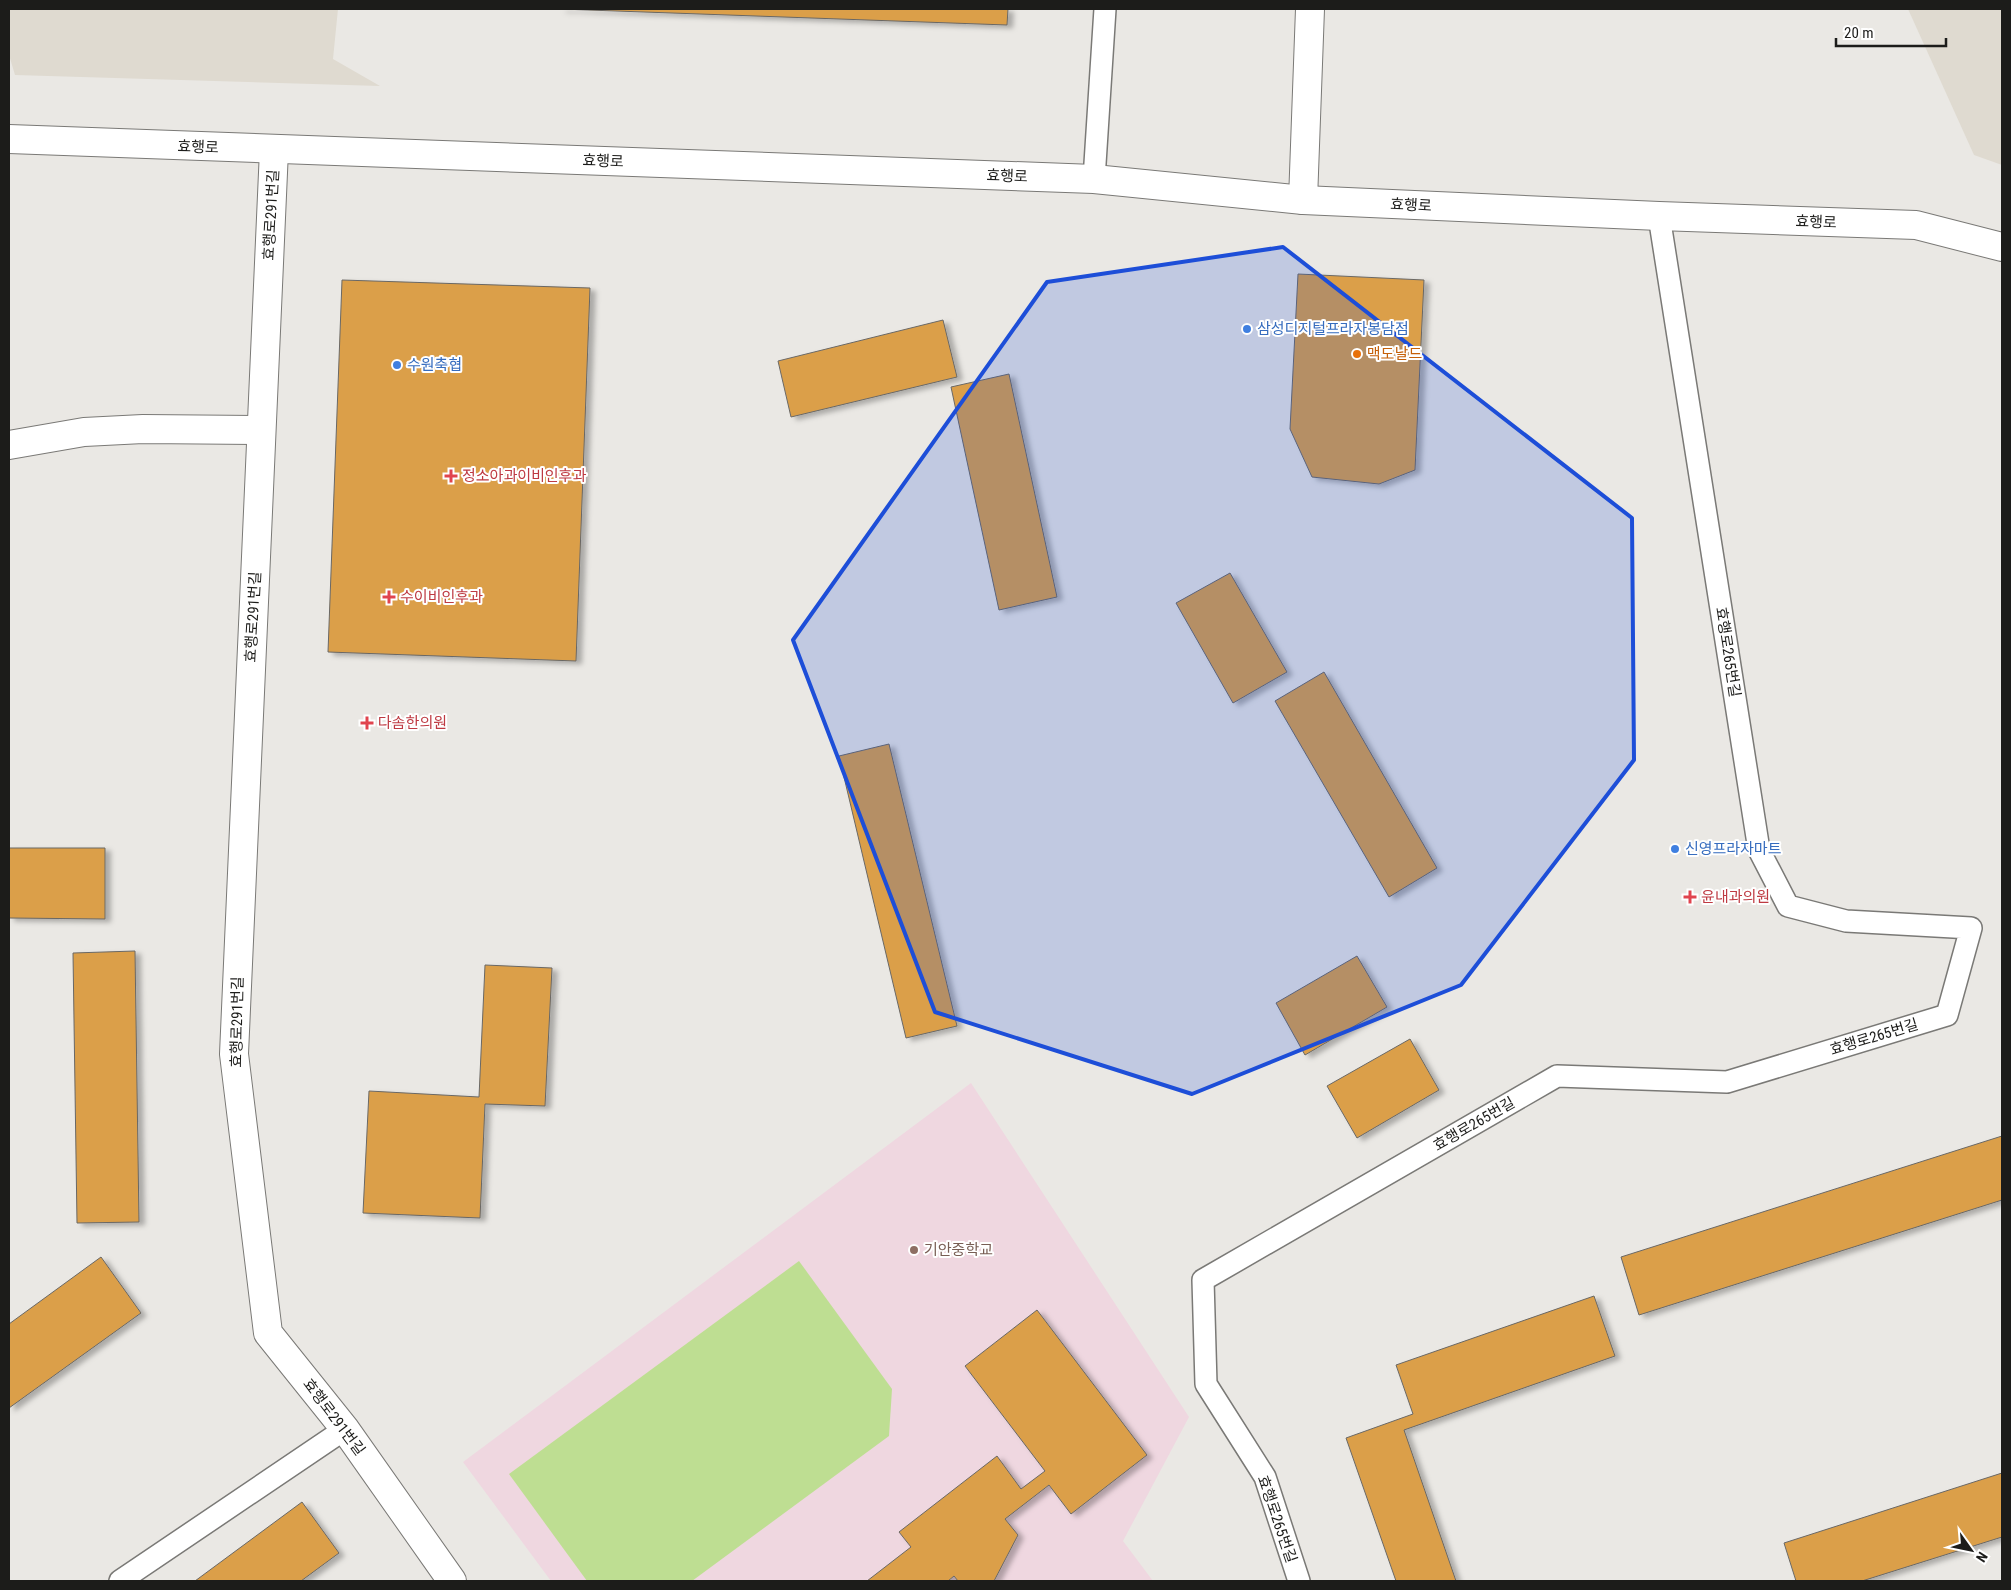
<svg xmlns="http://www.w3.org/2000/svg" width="2011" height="1590" viewBox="0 0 2011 1590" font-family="'Roboto Condensed','Noto Sans KR',sans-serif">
  <defs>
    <filter id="shadow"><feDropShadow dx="5.5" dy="3" stdDeviation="2.5" flood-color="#0004"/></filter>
  </defs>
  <rect width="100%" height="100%" fill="#eae8e4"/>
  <!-- built -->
  <g fill="#dfdad0">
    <path d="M9,9H338L333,59L380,86L15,75L9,55Z"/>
    <path d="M1908,9H2002V165L1974,155Z"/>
  </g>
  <!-- education -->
  <path fill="#efd7e0" d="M971,1083L1189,1417L1123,1541L1153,1581H551L463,1462Z"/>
  <!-- green -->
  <path fill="#bede92" d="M799,1261L892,1389L889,1436L692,1581H587L509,1474Z"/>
  <!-- building -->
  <g fill="#db9f4a" stroke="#6a6865" filter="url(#shadow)">
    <path d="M560,9H1008L1007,25Z"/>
    <path d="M1298,274L1424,280L1415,470L1379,484L1312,477L1290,429Z"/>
    <path d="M342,280L590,288L576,661L328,652Z"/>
    <path d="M943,320L957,377L791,417L778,361Z"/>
    <path d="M1009,374L1057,597L999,610L951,387Z"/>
    <path d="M1230,573L1287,672L1233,703L1176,603Z"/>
    <path d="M1324,672L1437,868L1389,897L1275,701Z"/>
    <path d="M889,744L957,1026L906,1038L839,756Z"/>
    <path d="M9,848H105V919L9,918Z"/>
    <path d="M135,951L139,1222L77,1223L73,953Z"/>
    <path d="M1357,956L1387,1007L1305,1055L1276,1003Z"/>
    <path d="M485,965L552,968L545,1106L485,1104L480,1218L363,1213L369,1091L479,1097Z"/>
    <path d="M1410,1039L1439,1090L1357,1138L1327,1086Z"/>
    <path d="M2002,1136V1200L1639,1315L1621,1257Z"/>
    <path d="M101,1257L141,1313L9,1408V1324Z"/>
    <path d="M1594,1296L1615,1356L1404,1430L1456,1581H1396L1346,1438L1413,1414L1396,1365Z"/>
    <path d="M1037,1310L1147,1455L1071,1514L1049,1485L1005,1519L1018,1535L994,1581H958L954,1576L948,1581H867L911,1547L899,1532L997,1456L1021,1489L1045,1471L965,1366Z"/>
    <path d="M2002,1473V1537L1862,1581H1796L1784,1543Z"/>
    <path d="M302,1502L339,1553L301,1581H195Z"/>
  </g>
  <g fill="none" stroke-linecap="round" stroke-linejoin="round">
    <!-- service casing -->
    <g stroke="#7a7976" stroke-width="24">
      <g id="service">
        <path d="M1094,179L1105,9"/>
        <path d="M120,1581L345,1429"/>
        <path d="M1299,1581L1265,1477L1206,1384L1203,1280L1557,1076L1727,1082L1947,1015L1971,928L1846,921L1788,906L1759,850L1659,216"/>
      </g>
    </g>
    <!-- minor casing -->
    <g stroke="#7a7976" stroke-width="30">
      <g id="minor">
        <path d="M274,150L234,1054L268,1333L345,1429L452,1581"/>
        <path d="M1303,200L1310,9"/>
        <path d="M9,445L84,432L143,429L261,430"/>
      </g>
    </g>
    <!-- primary casing -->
    <g stroke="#7a7976" stroke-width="30">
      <path id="primary" d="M9,139L1094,179L1303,200L1659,216L1916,225L2002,247"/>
    </g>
    <!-- service -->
    <use href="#service" stroke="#fff" stroke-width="21"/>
    <!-- minor -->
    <use href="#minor" stroke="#fff" stroke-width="28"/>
    <!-- primary -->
    <use href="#primary" stroke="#fff" stroke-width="28"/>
  </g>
  <!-- marked area -->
  <path fill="#1d4ed8" fill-opacity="0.2" stroke="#1d4ed8" stroke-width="4" stroke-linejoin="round" d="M1283,247L1632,518L1634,760L1461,985L1192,1094L935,1012L793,640L1047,282Z"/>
  <!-- markers -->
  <g fill="#3f7fe0" stroke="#fff" stroke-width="2">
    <circle cx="1247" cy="329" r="5"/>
    <circle cx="397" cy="365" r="5"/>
    <circle cx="1675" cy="849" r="5"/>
  </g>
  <circle fill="#e8710a" stroke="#fff" stroke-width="2" cx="1357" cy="354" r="5"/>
  <g fill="#e0444e" stroke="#fff" stroke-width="2">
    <path d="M448.5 468.5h5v5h5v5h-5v5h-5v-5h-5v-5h5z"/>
    <path d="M386.5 589.5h5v5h5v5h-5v5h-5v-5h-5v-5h5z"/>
    <path d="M364.5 715.5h5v5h5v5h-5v5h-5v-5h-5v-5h5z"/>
    <path d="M1687.5 889.5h5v5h5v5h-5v5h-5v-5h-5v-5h5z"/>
  </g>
  <circle fill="#8d6e63" stroke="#fff" stroke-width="2" cx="914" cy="1250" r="5"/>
  <g text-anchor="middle" stroke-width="4" stroke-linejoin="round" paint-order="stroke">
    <!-- street labels -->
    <g font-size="15" fill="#1c1c1a" stroke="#fff">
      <text transform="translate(198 147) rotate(2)" y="5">효행로</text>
      <text transform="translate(603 161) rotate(2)" y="5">효행로</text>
      <text transform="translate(1007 176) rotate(2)" y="5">효행로</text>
      <text transform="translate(1411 205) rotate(3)" y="5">효행로</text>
      <text transform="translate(271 215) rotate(-87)" y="5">효행로291번길</text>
      <text transform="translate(1816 222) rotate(2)" y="5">효행로</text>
      <text transform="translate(253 617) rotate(-87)" y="5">효행로291번길</text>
      <text transform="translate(1728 652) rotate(81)" y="5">효행로265번길</text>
      <text transform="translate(237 1022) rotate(-89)" y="5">효행로291번길</text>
      <text transform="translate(1874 1037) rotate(-17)" y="5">효행로265번길</text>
      <text transform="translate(1474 1124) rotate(-30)" y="5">효행로265번길</text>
      <text transform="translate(334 1417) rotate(53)" y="5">효행로291번길</text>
      <text transform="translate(1277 1519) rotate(71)" y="5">효행로265번길</text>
    </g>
    <!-- shop labels -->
    <g font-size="15" fill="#366cbe" stroke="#fff" text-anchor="start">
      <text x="1257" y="334">삼성디지털프라자봉담점</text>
      <text x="407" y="370">수원축협</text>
      <text x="1685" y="854">신영프라자마트</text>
    </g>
    <!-- food labels -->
    <g font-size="15" fill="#c56008" stroke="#fff" text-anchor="start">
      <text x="1367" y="359">맥도날드</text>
    </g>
    <!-- health labels -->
    <g font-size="15" fill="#be3a42" stroke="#fff" text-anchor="start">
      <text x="462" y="481">정소아과이비인후과</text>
      <text x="400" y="602">수이비인후과</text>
      <text x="378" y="728">다솜한의원</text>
      <text x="1701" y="902">윤내과의원</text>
    </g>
    <!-- education labels -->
    <g font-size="15" fill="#785e54" stroke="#fff" text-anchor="start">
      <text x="924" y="1255">기안중학교</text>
    </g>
  </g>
  <!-- border -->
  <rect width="2011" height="1590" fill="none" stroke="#1c1c1a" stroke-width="20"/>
  <!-- north arrow -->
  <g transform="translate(1971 1550) rotate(123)" stroke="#ffffff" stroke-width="4" paint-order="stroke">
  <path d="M0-4L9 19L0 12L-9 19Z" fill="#1c1c1a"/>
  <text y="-8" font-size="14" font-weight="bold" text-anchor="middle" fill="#1c1c1a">N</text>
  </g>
  <!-- scale -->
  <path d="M1836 38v8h110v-8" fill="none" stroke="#1c1c1a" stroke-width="2.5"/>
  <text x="1844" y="38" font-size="15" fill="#1c1c1a" stroke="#ffffff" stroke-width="4" paint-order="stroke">20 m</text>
</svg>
